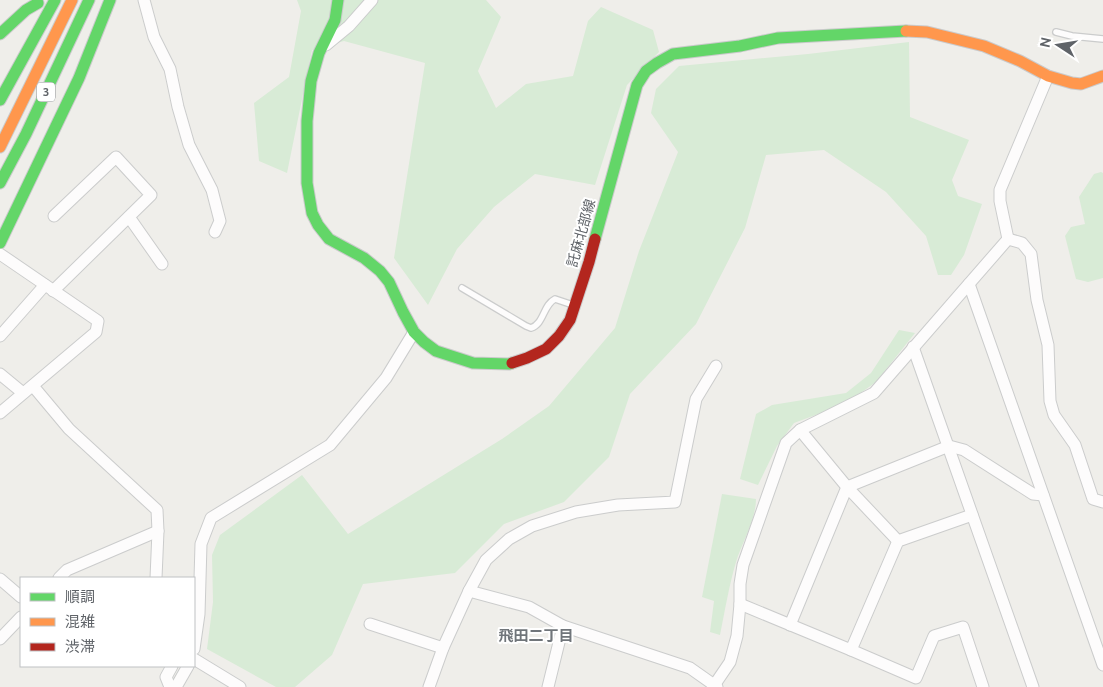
<svg xmlns="http://www.w3.org/2000/svg" width="1103" height="687" viewBox="0 0 1103 687" font-family="Cabin,'Noto Sans JP',sans-serif">
  <rect width="100%" height="100%" fill="#efeeea"/>
  <!-- green -->
  <g fill="#d8ebd6">
    <path d="M297,0H486L501,17L478,71L496,108L526,84L573,76L588,21L601,7L653,30L659,52L627,85L595,185L535,174L494,207L457,249L428,305L394,258L425,63L344,41L312,50L287,173L259,161L254,103L289,77L301,11Z"/>
    <path d="M909,42L910,117L969,140L952,180L958,196L982,204L964,255L951,275H938L926,236L886,192L824,150L766,155L745,228L696,324L630,394L609,457L564,502L504,524L455,573L363,584L332,655L295,687H276L207,649L213,602L212,555L220,535L302,475L348,534L502,439L549,406L615,328L639,251L678,152L651,113L656,89L679,66L808,54Z"/>
    <path d="M1101,172L1103,173V278L1088,282L1076,279L1065,236L1071,227L1085,224L1079,197L1094,174Z"/>
    <path d="M899,330L915,333L876,382L845,404L794,423L777,446L758,485L740,479L756,414L772,405L846,393L871,373Z"/>
    <path d="M722,494L756,499C756,520 742,542 736,562C729,586 725,610 720,635L710,632L714,601L702,597Z"/>
  </g>
  <g fill="none" stroke-linecap="round" stroke-linejoin="round">
    <!-- lane casing -->
    <g stroke="#cbcccc" stroke-width="8">
      <g id="lane">
        <path d="M1056,32L1072,36L1103,39"/>
        <path d="M462,288L526,326L531,328C544,324 543,305 555,299L573,305"/>
      </g>
    </g>
    <!-- street casing -->
    <g stroke="#cbcccc" stroke-width="13">
      <g id="street">
        <path d="M144,0L154,37L170,69L178,107L189,145L212,190L220,221L215,232"/>
        <path d="M326,45L349,26L372,0"/>
        <path d="M129,217L162,264"/>
        <path d="M1008,239L1022,243L1031,254L1037,300L1048,345L1050,401L1054,415L1075,445L1093,499L1103,502"/>
        <path d="M1008,239L1000,201V190L1048,76"/>
        <path d="M0,254L98,321L96,332L0,413"/>
        <path d="M969,284L1103,665"/>
        <path d="M53,291L151,195L116,157L54,216"/>
        <path d="M0,336L45,285"/>
        <path d="M913,347L1033,687"/>
        <path d="M0,374L23,393"/>
        <path d="M33,386L69,429L157,510L158,531L156,578"/>
        <path d="M800,430L847,487L898,541"/>
        <path d="M59,578L67,570L158,531"/>
        <path d="M0,579L21,597"/>
        <path d="M469,591L486,560L509,539L532,526L576,512L618,505L675,502L696,399L716,366"/>
        <path d="M740,604L851,650L916,678L934,636L963,627L983,687"/>
        <path d="M370,624L443,648"/>
        <path d="M790,625L847,487L949,446L964,450L1033,494L1043,495"/>
        <path d="M563,626L690,668L717,687"/>
        <path d="M0,639L21,617"/>
        <path d="M194,649L199,614L201,544L211,518L330,445L386,378L414,332"/>
        <path d="M851,650L898,541L972,515"/>
        <path d="M194,659L240,687"/>
        <path d="M170,687L166,677L172,666"/>
        <path d="M176,687L188,666"/>
        <path d="M429,687L443,648L469,591L529,607L563,626L548,687"/>
        <path d="M713,687L730,662L737,636L740,604V584L743,565L786,443L800,430L874,393L1008,239"/>
      </g>
    </g>
    <!-- fast casing -->
    <g stroke="#cacacb" stroke-width="13">
      <g id="fast">
        <path d="M338,0L335,20L319,53L311,81L307,121V183L312,213L318,225L329,239L364,258L380,271L389,282L403,312L414,332L424,342L436,351L473,363L509,364L512,363"/>
        <path d="M0,34L26,10L38,3"/>
        <path d="M0,100L55,0"/>
        <path d="M0,183L26,134L89,0"/>
        <path d="M595,239L637,85L646,71L657,63L673,54L740,46L778,38L906,31"/>
        <path d="M0,243L79,78L110,0"/>
      </g>
    </g>
    <!-- slow casing -->
    <g stroke="#cacacb" stroke-width="13">
      <g id="slow">
        <path d="M906,31L927,32L984,46L1020,61L1048,76L1072,83L1081,84L1103,76"/>
        <path d="M0,147L72,0"/>
      </g>
    </g>
    <!-- jam casing -->
    <g stroke="#cacacb" stroke-width="13">
      <path id="jam" d="M512,363L527,358L546,349L559,336L570,320L589,262L595,239"/>
    </g>
    <!-- lane -->
    <use href="#lane" stroke="#fdfcfc" stroke-width="5.5"/>
    <!-- street -->
    <use href="#street" stroke="#fdfcfc" stroke-width="11"/>
    <!-- fast -->
    <use href="#fast" stroke="#63d668" stroke-width="11"/>
    <!-- slow -->
    <use href="#slow" stroke="#ff974d" stroke-width="11"/>
    <!-- jam -->
    <use href="#jam" stroke="#b3261e" stroke-width="11"/>
  </g>
  <g text-anchor="middle" stroke-width="4" stroke-linejoin="round" paint-order="stroke">
    <!-- shield labels -->
    <rect fill="#fff" stroke="#8f9295" stroke-width="1" x="37" y="82.5" width="18" height="19" rx="4"/>
    <g font-size="12" font-weight="bold" fill="#5f6368">
      <text x="46" y="96">3</text>
    </g>
    <!-- street labels -->
    <g font-size="14" fill="#5f6368" stroke="#fff">
      <text transform="translate(581 233) rotate(-74)" y="5">託麻北部線</text>
    </g>
    <!-- neighbourhood labels -->
    <g font-size="15" font-weight="bold" fill="#70757a" stroke="#fff">
      <text x="536" y="641">飛田二丁目</text>
    </g>
  </g>
  <!-- legend -->
  <rect x="20" y="577" width="175" height="90" fill="#ffffff" stroke="#bfc1c3"/>
  <rect x="30" y="593" width="25" height="8" fill="#63d668" stroke="#bfc1c3"/>
  <text x="65" y="602" font-size="15" fill="#5f6368">順調</text>
  <rect x="30" y="618" width="25" height="8" fill="#ff974d" stroke="#bfc1c3"/>
  <text x="65" y="627" font-size="15" fill="#5f6368">混雑</text>
  <rect x="30" y="643" width="25" height="8" fill="#b3261e" stroke="#bfc1c3"/>
  <text x="65" y="652" font-size="15" fill="#5f6368">渋滞</text>
  <!-- north arrow -->
  <g transform="translate(1058 45) rotate(282)" stroke="#ffffff" stroke-width="4" paint-order="stroke">
  <path d="M0-4L9 19L0 12L-9 19Z" fill="#5f6368"/>
  <text y="-8" font-size="14" font-weight="bold" text-anchor="middle" fill="#5f6368">N</text>
  </g>
</svg>
